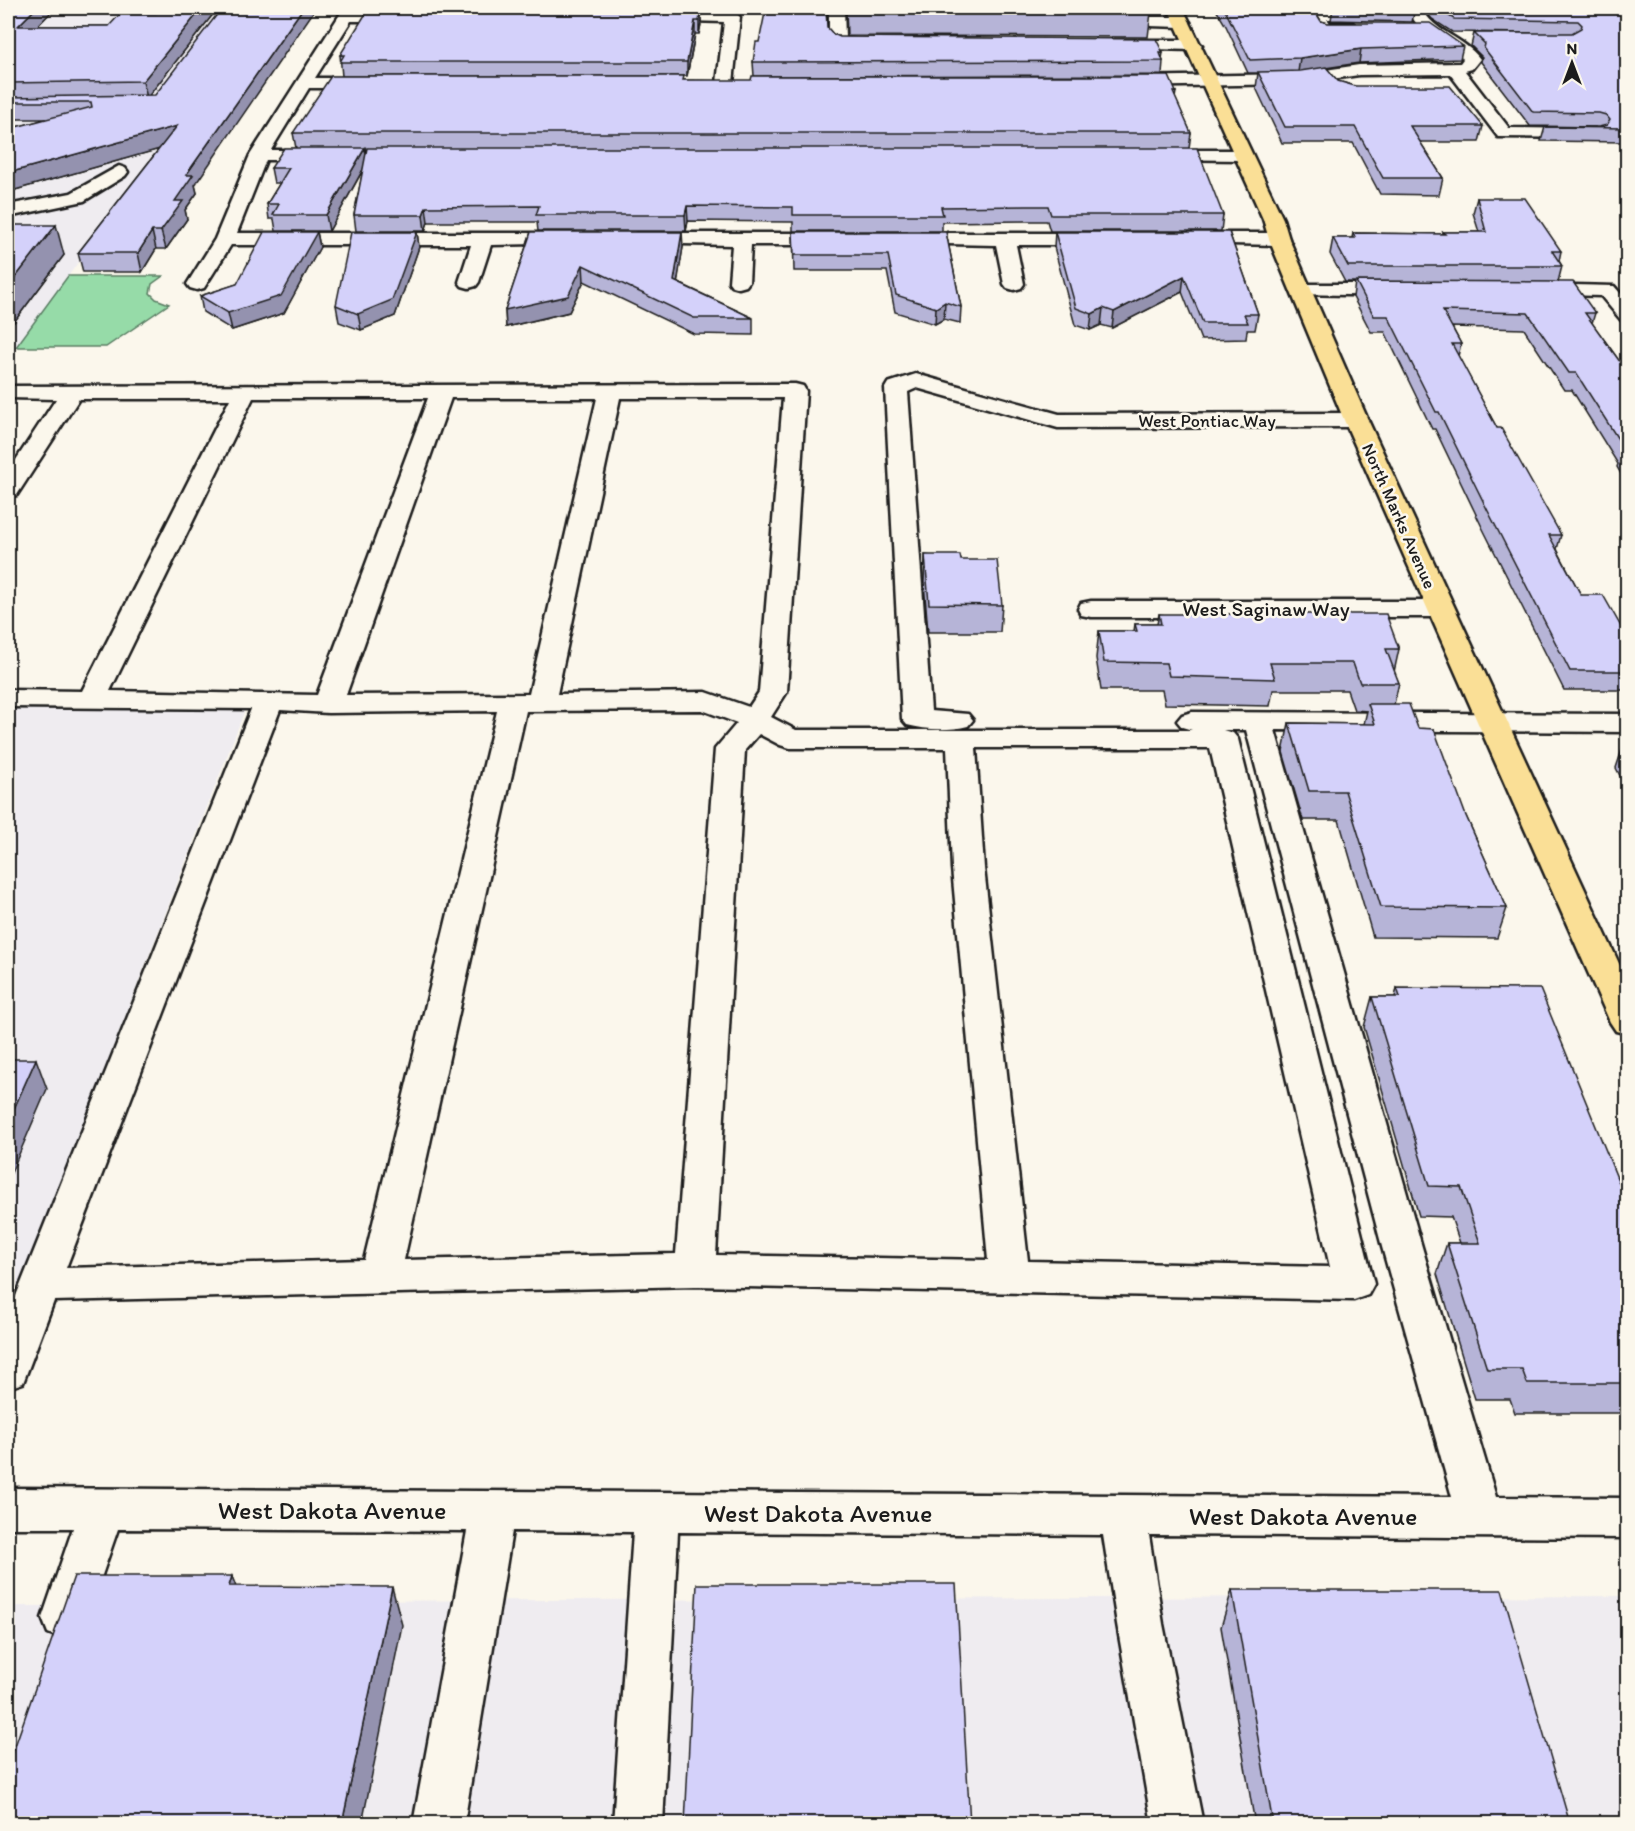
<svg xmlns="http://www.w3.org/2000/svg" width="1635" height="1831" viewBox="0 0 1635 1831" font-family="Itim,sans-serif">
  <rect width="100%" height="100%" fill="#fbf7ec"/>
  <filter id="ink" filterUnits="userSpaceOnUse"><feTurbulence type="fractalNoise" baseFrequency=".0167" numOctaves="2"/><feDisplacementMap in="SourceGraphic" scale="12" xChannelSelector="R" yChannelSelector="G"/><feConvolveMatrix kernelMatrix="1 2 1 2 8 2 1 2 1" color-interpolation-filters="sRGB"/></filter>
  <g filter="url(#ink)">
    <!-- built -->
    <g fill="#efecf0">
      <path d="M8,8H254L183,120L8,358Z"/>
      <path d="M8,709L245,710L8,1316Z"/>
      <path d="M1627,1596V1823H8V1606L282,1605L283,1601Z"/>
    </g>
    <!-- green -->
    <path fill="#96dba8" stroke="#597c62" stroke-width="1.5" d="M68,276H163L152,284L150,293L156,299L169,304L106,347H16Z"/>
    <g fill="none" stroke-linecap="round" stroke-linejoin="round">
      <!-- minor casing -->
      <g stroke="#1c1c1c" stroke-width="5">
        <g id="minor">
          <path d="M344,8H358L356,11H409L417,16L409,21H351L315,78H371L379,83L371,88H309L271,150H323L329,151L332,155L329,159L323,160H266L237,233H573L580,235L583,239L580,243L491,245L479,282L476,286L469,288L462,286L459,282L471,245H231L204,288L197,290L190,288L187,284L215,239L250,155Z"/>
          <path d="M829,8H844L845,38L882,42L884,45L882,48C868,52 838,52 829,40Z"/>
          <path d="M1408,8H1422C1433,32 1464,37 1480,59L1472,69L1465,71L1509,128L1586,129L1592,130L1595,134L1592,138L1498,137L1450,74L1359,75L1298,84L1128,87L1120,82L1128,77L1298,74L1359,65L1460,63L1463,59L1460,55C1442,40 1415,32 1408,8Z"/>
          <path d="M1317,9H1376L1384,14L1376,19H1327L1331,24H1354L1362,29C1354,37 1332,35 1320,32L1309,14Z"/>
          <path d="M656,12L737,14L740,17L733,83L731,87L725,88L717,83L724,22L651,20L648,17L651,14Z"/>
          <path d="M1121,17H1182L1190,22L1182,27L1116,25L1113,22Z"/>
          <path d="M1114,40H1194L1202,45L1194,50L1108,48L1106,45Z"/>
          <path d="M1155,150H1243L1249,151L1252,155L1249,159L1243,160L1149,159L1146,155L1149,151Z"/>
          <path d="M119,166L125,168L128,172L125,176L84,201L8,217V205L71,193Z"/>
          <path d="M639,233H840L847,235L850,239L847,243L840,245H751L749,282L746,286L739,288L732,286L729,282L732,245L632,243L629,239L632,235Z"/>
          <path d="M903,233H1101L1108,235L1111,239L1108,243L1101,245H1016L1024,284L1021,288L1014,290L1007,288L1004,284L996,245L896,243L893,239L896,235Z"/>
          <path d="M1185,233H1279L1286,235L1289,239L1286,243L1279,245L1178,243L1175,239L1178,235Z"/>
          <path d="M1302,284H1399L1406,286L1409,290L1406,294L1399,296L1295,294L1292,290L1295,286Z"/>
          <path d="M1534,284L1614,286L1628,302V322L1621,320L1601,296L1527,294L1524,290L1527,286Z"/>
          <path d="M916,374L1059,414L1356,413L1364,415L1368,420L1364,425L1356,427L1058,428L917,388L908,392L931,711L968,714L973,720L968,726C949,731 926,730 907,725L902,719L885,388L888,383Z"/>
          <path d="M795,384L803,386L806,391L787,692L771,717L796,730H1223L1233,733L1238,739L1374,1284L1368,1295L1354,1300L695,1286L54,1301L23,1383L8,1388V1316L251,709L8,707V690L82,691L230,399H79L17,495L8,497V472L56,399L8,398V386ZM253,398H428L317,695L110,691ZM451,398H597L529,694L346,695ZM620,398H783L759,692L749,707L706,692L557,694ZM280,710L328,713L497,711L364,1260L66,1268ZM702,710L737,723L715,749L676,1254L404,1260L526,711ZM759,734L780,745L790,748H947L952,868L988,1260L716,1255L745,750ZM976,748H1210L1330,1267L1028,1261L984,868Z"/>
          <path d="M1091,601H1441L1451,603L1454,609L1451,615L1441,617H1091L1081,615L1078,609L1081,603Z"/>
          <path d="M1192,712L1628,714V732L1275,730L1422,1247L1496,1497L1628,1498V1538L1149,1535L1163,1624L1203,1824H1152L1117,1624L1103,1535L678,1532L663,1824H613L633,1532L512,1531L464,1824H413L467,1531L118,1529L82,1633L65,1640L48,1633L42,1618L73,1528H8V1488L1452,1497L1382,1247L1246,730H1192L1182,727L1177,721L1182,715Z"/>
        </g>
      </g>
      <!-- major casing -->
      <g stroke="#1c1c1c" stroke-width="5">
        <path id="major" d="M1168,8H1183L1283,219L1289,239L1368,420L1628,983V1034L1616,1031L1610,1022L1344,420L1269,239L1263,219Z"/>
      </g>
      <!-- minor -->
      <use href="#minor" fill="#fbf7ec" fill-rule="evenodd"/>
      <!-- major -->
      <use href="#major" fill="#fadf96" fill-rule="evenodd"/>
    </g>
    <!-- wall -->
    <g fill="#b6b4d7" stroke="#1c1c1c" stroke-width="1.5">
      <path d="M8,8H55L37,26H109L156,13L218,8L149,95L195,185L197,193L185,210L187,219L166,249H156L142,272H83L78,253L159,149L8,192V129L46,119H8Z"/>
      <path d="M378,8H704V10L379,9Z"/>
      <path d="M826,8L827,27L833,34L840,37L1163,53L1162,59L1163,61L1162,75L754,76L753,62L759,42Z"/>
      <path d="M846,8H1149L1151,12L1148,37L847,36Z"/>
      <path d="M1215,8H1316L1314,9L1321,21L1328,23L1463,46L1460,59L1359,63L1326,68L1338,81L1483,126L1479,142H1420L1443,178L1439,195L1380,194L1353,143H1282L1256,88L1258,73H1248L1226,26Z"/>
      <path d="M1333,8L1415,9L1412,22L1331,20Z"/>
      <path d="M1423,8H1628V142L1541,141L1545,127H1596L1530,126L1481,62L1482,57L1471,46L1474,33H1532L1452,32L1432,19Z"/>
      <path d="M701,11V24L699,34H695L687,76H342L340,55Z"/>
      <path d="M684,80L1176,92L1175,98L1191,133L1189,148L1223,215L1221,231H1050L1047,221H1025L942,222V231H793V222L688,221L686,231H538L537,222H428L425,231H356L354,215L363,170L329,231H276L274,219H269L267,204L280,183H274L271,168L296,148L293,133Z"/>
      <path d="M1477,198L1561,251L1559,261L1562,266L1558,282L1595,313L1592,323L1628,373V486L1617,467L1618,464L1572,390H1564L1524,329L1452,327L1461,344L1458,356L1497,428L1561,535L1557,549L1581,595L1628,639V690H1564L1483,529L1435,429H1432L1385,332H1371L1353,297L1355,282H1345L1330,254L1333,238H1352L1353,233L1443,234V232H1479L1473,213Z"/>
      <path d="M8,225L64,255L14,322H8Z"/>
      <path d="M317,232L320,247L284,313L232,330L203,312L200,296L237,284Z"/>
      <path d="M417,232L419,247L395,316L361,330L339,322L336,305Z"/>
      <path d="M531,232L683,247L677,282L753,318V335L694,334L584,281L569,312L506,327L505,310Z"/>
      <path d="M793,232H946L961,307L960,323L944,319L935,324L895,312L887,271H794Z"/>
      <path d="M1055,232H1229L1258,314L1255,330H1247L1246,339L1201,340L1182,292L1112,328L1101,325L1090,330L1075,325L1054,247Z"/>
      <path d="M1625,238H1628V262L1621,253Z"/>
      <path d="M925,555L961,560L1002,605L1000,632H928L924,582Z"/>
      <path d="M1159,614L1399,649L1394,672L1399,683L1394,704L1418,728L1466,816L1507,908L1497,938L1373,937L1339,820H1303L1283,752L1289,723L1364,724L1367,711L1354,710L1347,690H1273L1270,706L1165,704L1162,690H1101L1096,658L1099,631H1134L1135,624H1157Z"/>
      <path d="M1624,744H1628V791L1616,768Z"/>
      <path d="M1397,988L1628,1205V1413H1515L1510,1399H1475L1437,1274L1447,1243H1460L1451,1217L1419,1216L1364,1027L1372,997H1395Z"/>
      <path d="M1232,1590L1570,1824H1255L1221,1627Z"/>
    </g>
    <!-- shaded-wall -->
    <g fill="#9492af" stroke="#1c1c1c" stroke-width="1.5">
      <path d="M36,8H55L22,42L18,26Z"/>
      <path d="M202,8H218L147,98L143,81Z"/>
      <path d="M303,8H316L195,185L197,193L185,210L187,219L166,249L161,231L186,175Z"/>
      <path d="M701,11V24L699,34V21Z"/>
      <path d="M695,21V34L687,76V62Z"/>
      <path d="M1361,49L1359,63L1298,72L1300,58Z"/>
      <path d="M177,126L181,143L8,192V173Z"/>
      <path d="M365,148L367,162L329,231L326,215Z"/>
      <path d="M687,206L688,221L686,231L685,215Z"/>
      <path d="M426,207L428,222L425,231L423,215Z"/>
      <path d="M56,225L64,255L14,322L8,300V287Z"/>
      <path d="M152,231L156,249L142,272L138,253Z"/>
      <path d="M317,232L320,247L284,313L232,330L228,313Z"/>
      <path d="M417,232L419,247L395,316L361,330L358,314Z"/>
      <path d="M682,232L683,247L675,297L674,281Z"/>
      <path d="M583,265L584,281L569,312L506,327L505,310Z"/>
      <path d="M1184,276L1182,292L1112,328L1114,312Z"/>
      <path d="M945,302L944,319L935,324L936,308Z"/>
      <path d="M1103,308L1101,325L1090,330L1092,314Z"/>
      <path d="M36,1059L47,1089L8,1180V1122Z"/>
      <path d="M232,1576L246,1614L229,1586Z"/>
      <path d="M392,1587L402,1625L362,1824H342Z"/>
    </g>
    <!-- building -->
    <g fill="#d4d1fa" stroke="#1c1c1c" stroke-width="1.5">
      <path d="M8,8H36L18,26H109L121,13H156L161,8H202L143,81L8,83Z"/>
      <path d="M222,8H303L186,175H193L175,201H183L161,231H152L138,253H78L177,126L8,173V129L92,107L91,102H8V97L155,95Z"/>
      <path d="M766,8H826L827,27L833,34L840,37L1156,39L1163,53H1160L1163,61L753,62L756,42H759Z"/>
      <path d="M847,8H1149L1151,12L847,10Z"/>
      <path d="M1224,8H1313L1321,21L1328,23H1430L1463,46L1361,49L1300,58L1250,60Z"/>
      <path d="M1346,8H1414L1415,9Z"/>
      <path d="M1436,8H1628V128L1545,127H1599L1607,125L1610,120L1606,115L1599,113L1533,112L1484,48L1485,44L1474,33H1572L1581,28L1582,25L1578,21L1454,19Z"/>
      <path d="M368,10L701,11L699,21H695L687,62H340L344,55H340Z"/>
      <path d="M1326,67L1338,81L1355,86H1450L1483,126H1410L1443,178H1383L1355,127H1285L1258,72L1300,71Z"/>
      <path d="M331,76H684L683,80H751L752,76H1169L1176,92H1173L1191,133H293Z"/>
      <path d="M284,148H365L326,215H273L279,204H267L289,168H271Z"/>
      <path d="M367,148H1197L1223,215H1051L1048,206H1026L941,207L943,215H793V207L687,206L685,215H536L539,206L426,207L423,215H354Z"/>
      <path d="M1477,198H1525L1561,251H1552L1562,266H1348L1333,238H1355L1353,233L1445,234L1443,232H1486Z"/>
      <path d="M8,225H56L8,287Z"/>
      <path d="M264,232H317L281,296L228,313L200,296L237,284Z"/>
      <path d="M351,232H417L392,300L358,314L336,305Z"/>
      <path d="M531,232H682L674,281L753,318H694L583,265L568,296L505,310Z"/>
      <path d="M793,232H946L961,307L945,302L936,308L896,295L888,255H794Z"/>
      <path d="M1055,232H1229L1258,314H1244L1248,323H1203L1184,276L1114,312L1103,308L1092,314L1076,308Z"/>
      <path d="M1356,281L1573,282L1595,313H1585L1628,373V459L1622,450H1625L1576,373H1569L1528,313L1443,311L1461,344H1452L1497,428H1501L1561,535H1549L1581,595H1603L1628,639V671H1570L1488,511L1439,412H1436L1388,316H1374Z"/>
      <path d="M925,555H960L961,560H997L1002,605L929,604Z"/>
      <path d="M1159,614H1386L1399,649H1386L1399,683H1360L1353,663H1270L1275,679L1169,676L1166,663L1104,662L1099,631H1137L1135,624H1161Z"/>
      <path d="M1368,704H1409L1418,728L1434,729L1466,816L1507,908L1381,907L1345,791H1309L1289,723L1375,724Z"/>
      <path d="M1624,744H1628V751Z"/>
      <path d="M1397,988L1540,989L1628,1205V1383H1527L1522,1369H1487L1447,1243H1480L1461,1187L1429,1186L1372,997H1400Z"/>
      <path d="M8,1059H36L8,1122Z"/>
      <path d="M74,1576H232L229,1586L392,1587L342,1824H8V1765L14,1749Z"/>
      <path d="M697,1584H956L970,1824H685Z"/>
      <path d="M1232,1590H1502L1570,1824H1273Z"/>
    </g>
  </g>
  <g text-anchor="middle" stroke-width="5" stroke-linejoin="round" paint-order="stroke">
    <!-- far-street labels -->
    <g font-size="18" fill="#1c1c1c" stroke="#fbf7ec">
      <text x="1207" y="427">West Pontiac Way</text>
      <text transform="translate(1399 516) rotate(66)" y="6">North Marks Avenue</text>
    </g>
    <!-- street labels -->
    <g font-size="21" fill="#1c1c1c" stroke="#fbf7ec">
      <text x="1266" y="616">West Saginaw Way</text>
    </g>
    <!-- near-street labels -->
    <g font-size="26" fill="#1c1c1c" stroke="#fbf7ec">
      <text x="332" y="1519">West Dakota Avenue</text>
      <text x="818" y="1522">West Dakota Avenue</text>
      <text x="1303" y="1525">West Dakota Avenue</text>
    </g>
  </g>
  <!-- margin -->
  <rect width="1635" height="1831" fill="none" stroke="#fbf7ec" stroke-width="30"/>
  <rect x="15" y="15" width="1605" height="1801" fill="none" stroke="#1c1c1c" stroke-width="2" filter="url(#ink)"/>
  <!-- north arrow -->
  <g transform="translate(1572 63)" stroke="#fbf7ec" stroke-width="4.5" paint-order="stroke">
  <path d="M0-4.5L10 22L0 15L-10 22Z" fill="#1c1c1c"/>
  <text y="-9" font-size="16" font-weight="bold" text-anchor="middle" fill="#1c1c1c">N</text>
  </g>
</svg>
